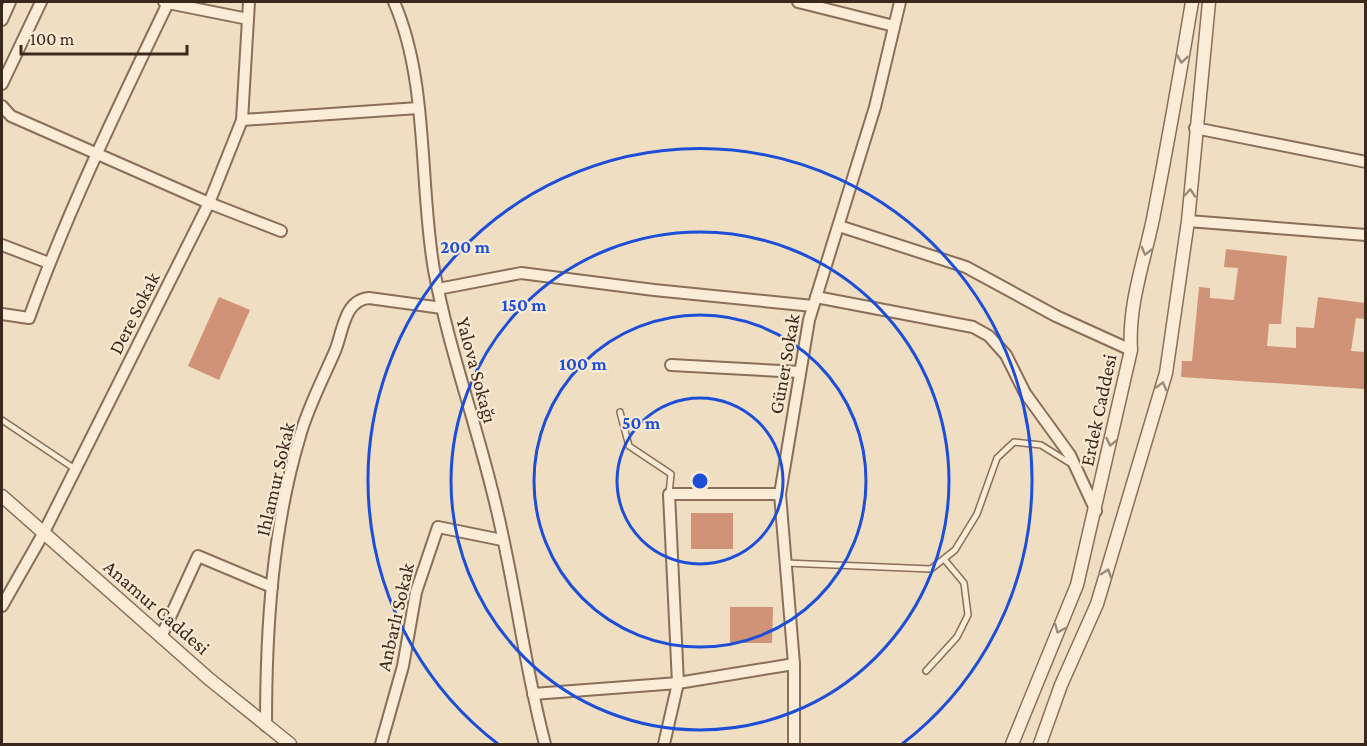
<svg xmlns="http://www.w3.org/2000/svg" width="1367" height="746" viewBox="0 0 1367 746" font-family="'Crimson Pro',serif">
  <rect width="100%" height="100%" fill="#f0dec2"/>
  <!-- building -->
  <g fill="#d09377">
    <path d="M1226,249L1287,256L1281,324H1269L1267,346L1296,348V327L1314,328L1318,297L1365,303V319L1356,318L1351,351L1365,352L1364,389L1181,377L1182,361H1192L1199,287L1210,288V298L1234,300L1238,268L1224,267Z"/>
    <path d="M219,297L250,310L219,380L188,366Z"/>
    <rect x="691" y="513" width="42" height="36"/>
    <path d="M730,607H773L772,643H730Z"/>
  </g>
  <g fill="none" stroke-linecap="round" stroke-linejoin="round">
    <!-- service casing -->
    <g stroke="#8b6e59" stroke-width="8">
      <g id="service">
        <path d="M620,412L629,446L671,474L669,494"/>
        <path d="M2,420L75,469"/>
        <path d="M786,563L931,569L955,550L977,514L997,458L1014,442L1041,445L1073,465"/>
        <path d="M926,671L957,637L968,615L964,583L944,559"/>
      </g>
    </g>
    <!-- minor casing -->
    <g stroke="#8b6e59" stroke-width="14">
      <g id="minor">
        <path d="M394,2C429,82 419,184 434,270C448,345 474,417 492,490C514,574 523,661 545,744"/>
        <path d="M798,2L894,26"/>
        <path d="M168,3L248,19"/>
        <path d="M2,20L10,2"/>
        <path d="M2,84L41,2"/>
        <path d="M2,106L11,116L209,203L281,231"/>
        <path d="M242,120L418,108"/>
        <path d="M1195,128L1366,162"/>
        <path d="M1188,221L1366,235"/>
        <path d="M839,226L966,267L1056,316L1131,350"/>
        <path d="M2,245L49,263"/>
        <path d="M438,289L521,273L654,290L813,306"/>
        <path d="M816,297L973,327L989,336L1006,355L1025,393L1070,455L1096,511"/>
        <path d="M2,314L29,318C68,210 118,107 168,3L164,2"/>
        <path d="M671,365L800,372"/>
        <path d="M2,606L43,534L209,203L242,120L249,2"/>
        <path d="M161,637L198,556L272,587"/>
        <path d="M533,694L678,683L794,664"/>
        <path d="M266,726C266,629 272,529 300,436C308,407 323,379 335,351C343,332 344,300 369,298L442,308"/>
        <path d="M381,744L403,666L416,592L438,527L502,540"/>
        <path d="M664,744L678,683L669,494H780"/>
        <path d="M794,744V664L780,494L809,320L875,107L900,2"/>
      </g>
    </g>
    <!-- tertiary casing -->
    <g stroke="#8b6e59" stroke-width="15">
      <g id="tertiary">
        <path d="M2,496L208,678L290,744"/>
        <path d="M1012,744L1077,585L1131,350C1128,305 1144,262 1153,219C1167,147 1180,74 1192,2"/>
        <path d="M1040,744L1061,685L1097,604L1166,373L1188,221L1209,2"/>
      </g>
    </g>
    <!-- service -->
    <use href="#service" stroke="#faecd6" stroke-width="5"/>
    <!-- minor -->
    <use href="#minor" stroke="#faecd6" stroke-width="10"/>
    <!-- tertiary -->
    <use href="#tertiary" stroke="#faecd6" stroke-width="12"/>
  </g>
  <!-- one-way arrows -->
  <defs><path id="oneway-chevron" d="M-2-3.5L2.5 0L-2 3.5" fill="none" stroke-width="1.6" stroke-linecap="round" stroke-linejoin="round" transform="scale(1.5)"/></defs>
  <g stroke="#9a8a7a">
    <use href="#oneway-chevron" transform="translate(1182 59) rotate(99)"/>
    <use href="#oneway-chevron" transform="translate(1190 193) rotate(-85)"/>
    <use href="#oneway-chevron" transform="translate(1146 251) rotate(105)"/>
    <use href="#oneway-chevron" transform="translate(1162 386) rotate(-75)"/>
    <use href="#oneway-chevron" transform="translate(1111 442) rotate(102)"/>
    <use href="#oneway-chevron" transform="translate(1107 573) rotate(-72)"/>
    <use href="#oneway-chevron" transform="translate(1059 629) rotate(112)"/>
  </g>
  <!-- distance rings -->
  <g fill="none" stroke="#1d4ed8" stroke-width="3">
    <circle cx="700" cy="481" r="83"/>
    <circle cx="700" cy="481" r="166"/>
    <circle cx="700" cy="481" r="249"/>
    <path d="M498 744A332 332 0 1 1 902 744"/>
  </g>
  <g text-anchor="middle" stroke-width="4.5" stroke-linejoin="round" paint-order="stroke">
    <!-- street labels -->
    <g font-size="20" fill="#3a281d" stroke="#f7e9d2">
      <text transform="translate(134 313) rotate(-63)" y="7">Dere Sokak</text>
      <text transform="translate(784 364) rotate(-80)" y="7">Güner Sokak</text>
      <text transform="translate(477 370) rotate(75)" y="7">Yalova Sokağı</text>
      <text transform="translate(1098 410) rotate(-78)" y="7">Erdek Caddesi</text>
      <text transform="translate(275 479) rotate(-77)" y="7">Ihlamur Sokak</text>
      <text transform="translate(157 607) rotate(41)" y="7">Anamur Caddesi</text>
      <text transform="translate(395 617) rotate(-77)" y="7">Anbarlı Sokak</text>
    </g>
  </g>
  <circle cx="700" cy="481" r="9" fill="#1d4ed8" stroke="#f7e9d2" stroke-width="3"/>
  <g font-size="18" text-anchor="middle" font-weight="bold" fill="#1d4ed8" stroke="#f7e9d2" stroke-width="4.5" stroke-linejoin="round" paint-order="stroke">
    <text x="465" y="253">200 m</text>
    <text x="524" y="311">150 m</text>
    <text x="583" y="370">100 m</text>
    <text x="641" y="429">50 m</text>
  </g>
  <!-- border -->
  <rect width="1367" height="746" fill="none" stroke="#3a281d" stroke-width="6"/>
  <!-- scale -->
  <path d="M21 45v9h166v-9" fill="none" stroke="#3a281d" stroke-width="3"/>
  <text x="30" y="45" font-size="18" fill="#3a281d" stroke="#f7e9d2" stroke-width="4.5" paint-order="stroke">100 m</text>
</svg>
